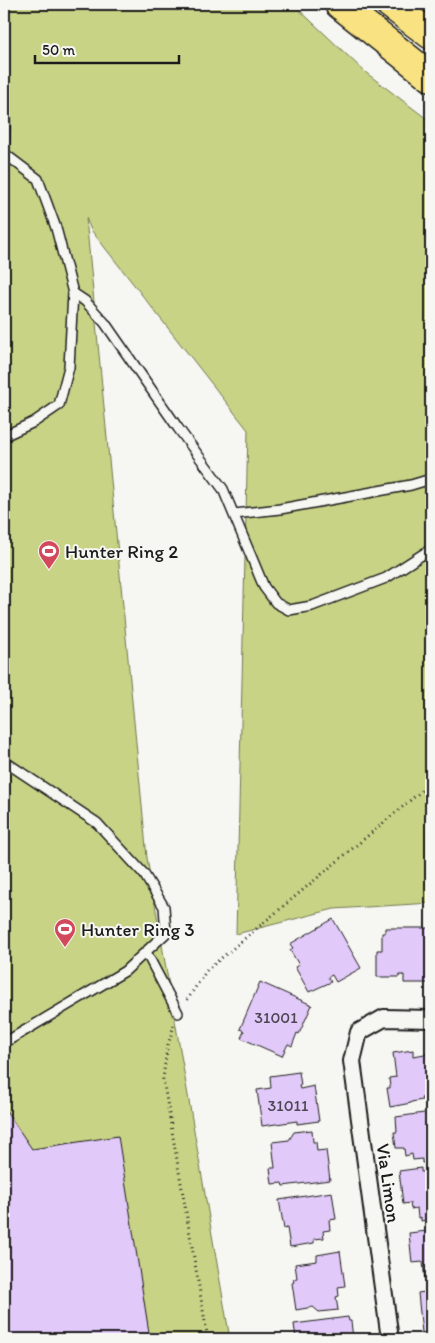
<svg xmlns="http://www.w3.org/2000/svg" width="435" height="1343" viewBox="0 0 435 1343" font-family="Itim,sans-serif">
  <rect width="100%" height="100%" fill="#f6f6f2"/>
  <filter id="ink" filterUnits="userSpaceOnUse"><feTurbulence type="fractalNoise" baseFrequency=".02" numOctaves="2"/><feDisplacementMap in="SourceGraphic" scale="10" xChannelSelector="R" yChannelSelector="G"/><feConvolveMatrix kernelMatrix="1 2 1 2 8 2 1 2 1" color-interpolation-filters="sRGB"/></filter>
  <g filter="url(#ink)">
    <!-- green -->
    <path fill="#c8d386" stroke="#727851" d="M4,4H293L365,72L431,122V903L334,909L236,934L248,430L91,230L86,218L147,858L230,1339H4Z"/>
    <!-- building -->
    <g fill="#e1c9f9" stroke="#1c1c1c">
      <path d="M333,919L361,968L336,982L332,975L328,977L331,982L309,992L295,967L299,965L290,950L293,948L290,944Z"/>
      <path d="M385,928H431V983H404V975H400L399,977H377V950H382V933H385Z"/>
      <path d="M260,982L312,1005L299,1034L297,1033L292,1046L288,1044L282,1056L241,1038L244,1031L240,1029Z"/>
      <path d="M413,1050V1056L431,1053V1097L421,1098L422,1100L411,1102V1103L390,1107L387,1088H390L389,1078L396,1077L393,1053Z"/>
      <path d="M299,1072L301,1085L299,1086L300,1089L314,1086L319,1121L297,1124V1121L262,1126L257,1090L271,1088L270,1076Z"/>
      <path d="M5,1109L32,1149L118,1136L150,1339H4V1110Z"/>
      <path d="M431,1112V1162L422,1163V1159L413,1160L412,1154L405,1156L404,1148H396L394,1132H397L396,1117Z"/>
      <path d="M312,1130L313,1142H316L317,1151L326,1150L330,1180L283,1186L282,1183L272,1184L270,1168H275L272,1142L289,1140L294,1132Z"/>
      <path d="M421,1168V1172L431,1171V1219L421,1221V1217L418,1218L417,1208L411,1209L410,1203L403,1204L399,1171Z"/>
      <path d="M332,1192L336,1219L329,1220L330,1230L323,1231L324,1238L314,1239V1243L290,1247L287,1228L284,1229L279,1200Z"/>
      <path d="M427,1231V1233L431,1232V1283L428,1284V1280H425L423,1262L412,1263L409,1233Z"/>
      <path d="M340,1251L345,1286L338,1287L339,1296L336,1297L338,1310L319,1312L313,1307L296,1310L292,1283L294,1282L293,1279L297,1278L295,1264L317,1261V1255Z"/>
      <path d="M431,1291V1338L428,1339L427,1332L422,1333L418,1293Z"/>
      <path d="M348,1317L349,1321H351L353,1339H296L294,1324Z"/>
    </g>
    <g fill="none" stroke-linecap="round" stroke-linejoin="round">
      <!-- service casing -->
      <g stroke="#1c1c1c" stroke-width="12">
        <g id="service">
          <path d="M4,116L5,121L4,155"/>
          <path d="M73,293L85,301L105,323L178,428L223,489L264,587L276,603L289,610L312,606L386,578L431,549"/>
          <path d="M4,436L34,422L59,405L69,367L73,293L56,228L38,179L5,154"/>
          <path d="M234,514L280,509L411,485L431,479"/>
          <path d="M4,761L97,823L144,874L164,907L166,933L125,971L4,1043"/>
          <path d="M146,952L178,1013"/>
        </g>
      </g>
      <!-- minor casing -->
      <g stroke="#1c1c1c" stroke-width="20">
        <path id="minor" d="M390,1339L352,1061L359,1032L384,1018L431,1019"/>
      </g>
      <!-- trunk casing -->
      <g stroke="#1c1c1c" stroke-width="31">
        <g id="trunk">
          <path d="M339,4L431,77"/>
          <path d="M390,4L431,35"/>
        </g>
      </g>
      <!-- path -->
      <g stroke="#1c1c1c" stroke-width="3" stroke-dasharray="1 4" stroke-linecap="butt">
        <path d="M187,1000L207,970L431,783"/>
        <path d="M174,1025L167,1048L163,1079L208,1339"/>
      </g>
      <!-- service -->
      <use href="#service" stroke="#f6f6f2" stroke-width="9"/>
      <!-- minor -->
      <use href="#minor" stroke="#f6f6f2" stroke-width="16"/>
      <!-- trunk -->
      <use href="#trunk" stroke="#f8e281" stroke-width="28"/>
    </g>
  </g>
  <!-- icons -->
  <defs>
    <g id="stadium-pin" transform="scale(1.125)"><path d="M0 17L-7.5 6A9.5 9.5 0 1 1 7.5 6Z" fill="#d1495b" stroke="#f6f6f2"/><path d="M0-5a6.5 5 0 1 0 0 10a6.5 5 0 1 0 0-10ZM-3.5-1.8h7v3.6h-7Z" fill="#fff"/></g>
  </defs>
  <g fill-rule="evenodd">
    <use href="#stadium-pin" x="49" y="551"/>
    <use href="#stadium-pin" x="65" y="929"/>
  </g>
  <g text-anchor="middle" stroke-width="4" stroke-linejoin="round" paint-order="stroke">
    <!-- number labels -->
    <g font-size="16" fill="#4d4753">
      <text x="276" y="1023">31001</text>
      <text x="288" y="1111">31011</text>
    </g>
    <!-- poi labels -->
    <g font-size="19" fill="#1c1c1c" stroke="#f6f6f2" text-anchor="start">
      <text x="65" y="558">Hunter Ring 2</text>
      <text x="81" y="936">Hunter Ring 3</text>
    </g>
    <!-- street labels -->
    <g font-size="19" fill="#1c1c1c" stroke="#f6f6f2">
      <text transform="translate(389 1183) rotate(82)" y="7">Via Limon</text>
    </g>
  </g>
  <!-- margin -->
  <rect width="435" height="1343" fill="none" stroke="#f6f6f2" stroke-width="20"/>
  <rect x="10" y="10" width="415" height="1323" fill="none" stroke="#1c1c1c" stroke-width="2" filter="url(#ink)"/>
  <!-- scale -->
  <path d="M35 55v8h144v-8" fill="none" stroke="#1c1c1c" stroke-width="2.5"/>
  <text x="42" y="55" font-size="15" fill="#1c1c1c" stroke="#f6f6f2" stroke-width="4" paint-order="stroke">50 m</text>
</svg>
